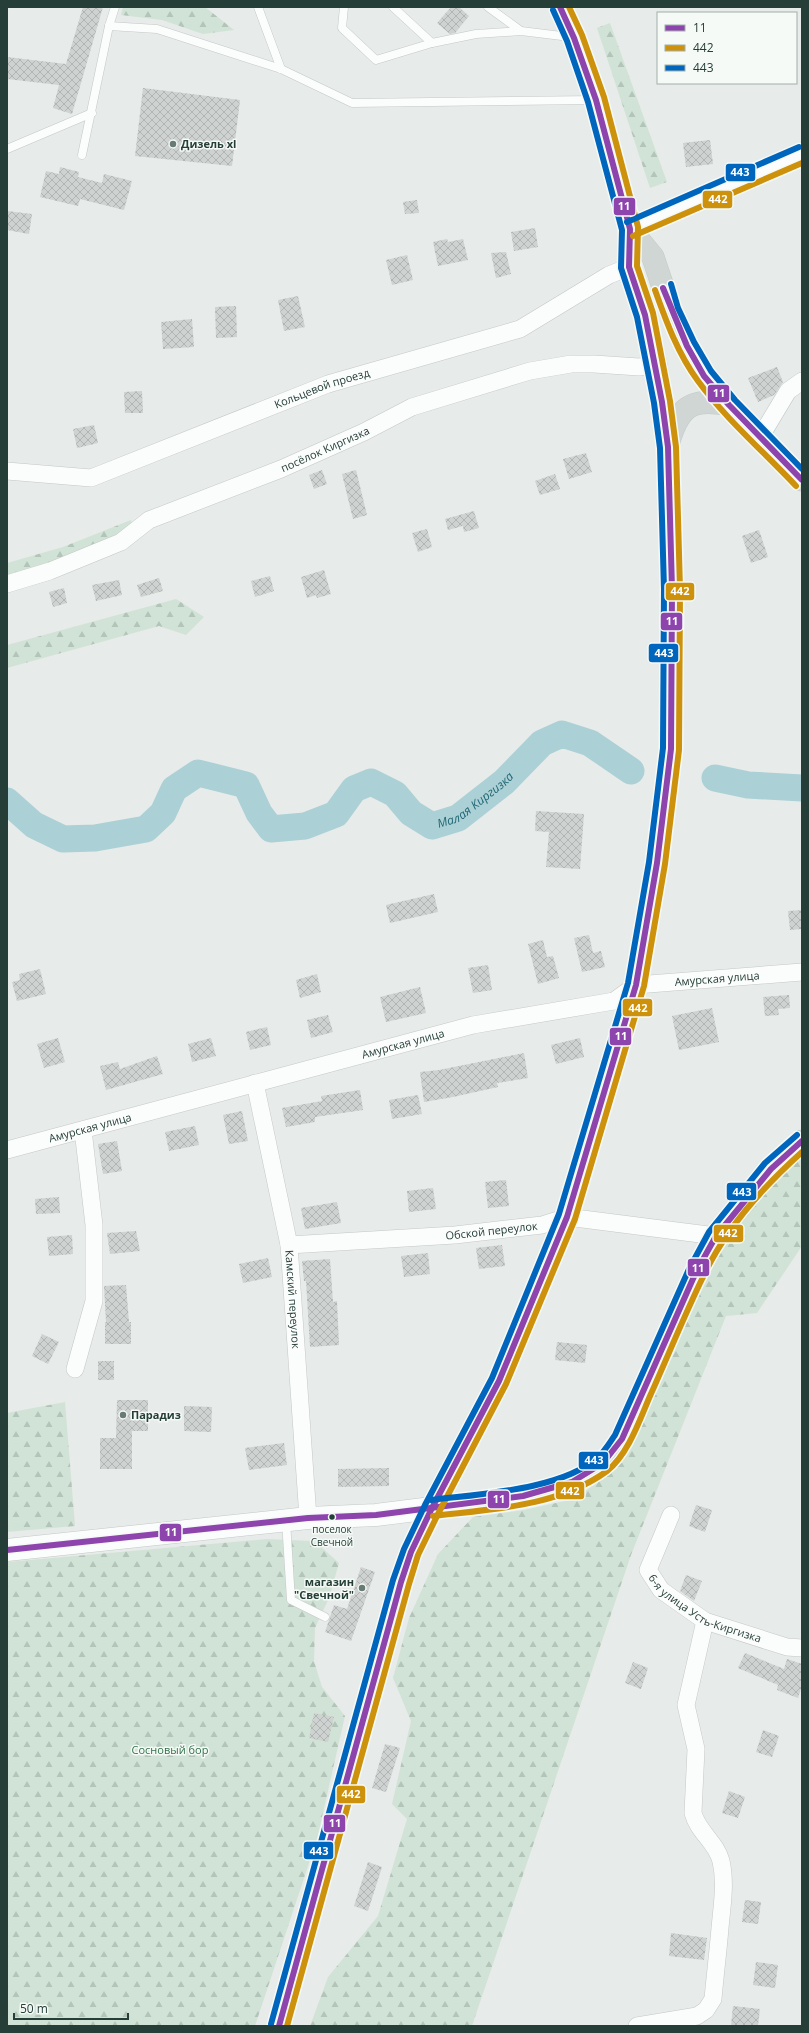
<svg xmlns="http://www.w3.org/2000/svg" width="809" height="2033" viewBox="0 0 809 2033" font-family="'Open Sans',sans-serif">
  <defs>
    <pattern id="forest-firs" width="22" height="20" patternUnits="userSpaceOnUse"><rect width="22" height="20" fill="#d1e3d6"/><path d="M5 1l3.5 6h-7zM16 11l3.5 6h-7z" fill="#b3c4b8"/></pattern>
    <pattern id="building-cross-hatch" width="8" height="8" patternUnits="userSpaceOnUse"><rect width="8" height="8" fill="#ced2d0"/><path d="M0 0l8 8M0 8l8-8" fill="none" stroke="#b1b5b3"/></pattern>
  </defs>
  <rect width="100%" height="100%" fill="#e7ebe9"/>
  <!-- forest -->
  <g fill="url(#forest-firs)">
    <path d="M123,7H205L234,30L203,34L162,20L121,15Z"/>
    <path d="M610,23L667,182L650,188L597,28Z"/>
    <path d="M131,520L133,528L120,539L7,579V563L63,547Z"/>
    <path d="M176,599L204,617L186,635L159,626L7,668V645Z"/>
    <path d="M802,1151V1246L757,1313L726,1316L631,1555L472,2026H310L328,1977L378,1916L407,1819L392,1804L411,1721L393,1678L409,1618L438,1554L473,1517L524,1510L574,1499L608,1475L632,1440L703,1274L725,1240L776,1174Z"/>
    <path d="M65,1402L75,1526L7,1532V1413Z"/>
    <path d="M267,1539L311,1541L319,1545L339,1563L329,1598L315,1628L314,1661L322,1687L345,1716L317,1839L255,2026H7V1562Z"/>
  </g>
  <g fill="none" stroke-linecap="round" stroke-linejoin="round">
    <!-- river -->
    <g stroke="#abd0d5" stroke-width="27">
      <path d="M715,778L748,785L802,788"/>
      <path id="s1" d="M7,801L34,825L63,839L95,838L146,829L163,813L174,789L198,773L246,785L259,813L271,829L305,826L336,814L354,789L371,782L395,794L411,813L432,826L458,818L504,782L542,743L562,734L590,743L631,771"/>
    </g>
  </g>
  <!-- building -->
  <g fill="url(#building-cross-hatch)">
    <path d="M83,7H103L72,114L53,108L59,85L7,79V57L66,64Z"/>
    <path d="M451,7H459L469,16L455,33L450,34L437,23Z"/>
    <path d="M143,88L240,100L232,166L135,156Z"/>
    <path d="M710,140L713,164L686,167L683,143Z"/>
    <path d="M60,167L79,172L78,177L102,183L104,174L132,181L124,210L80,199L78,206L40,197L46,171L59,174Z"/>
    <path d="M417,200L419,213L405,214L403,202Z"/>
    <path d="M7,211L32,214L29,234L7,230Z"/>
    <path d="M535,228L538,247L514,251L511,232Z"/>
    <path d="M447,239L448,242L463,239L468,260L438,266L433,242Z"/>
    <path d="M506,252L511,274L496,278L491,253Z"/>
    <path d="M407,255L413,280L392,285L386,260Z"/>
    <path d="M298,296L305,327L284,331L278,300Z"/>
    <path d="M236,306L237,337L216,338L215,307Z"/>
    <path d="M192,319L194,347L163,349L161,322Z"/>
    <path d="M777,367L783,382L774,395L758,402L748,378Z"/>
    <path d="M142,391L143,413H125L124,392Z"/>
    <path d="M94,425L98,443L77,448L73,429Z"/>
    <path d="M586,453L592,472L569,479L563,459Z"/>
    <path d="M322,470L327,484L314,489L309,475Z"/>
    <path d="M356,470L367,515L353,519L342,474Z"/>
    <path d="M555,474L560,489L540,495L535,481Z"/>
    <path d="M474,511L479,528L464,532L463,526L448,530L445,519Z"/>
    <path d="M427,529L432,547L418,552L412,533Z"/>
    <path d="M759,530L768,557L751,563L742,536Z"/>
    <path d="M324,570L331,594L317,598L316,595L307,598L301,577Z"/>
    <path d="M270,576L274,591L255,597L251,581Z"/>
    <path d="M159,578L163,591L141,597L137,585Z"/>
    <path d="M119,580L122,595L96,601L92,585Z"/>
    <path d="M64,588L67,603L53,607L49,592Z"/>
    <path d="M536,811L584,814L580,869L546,867L549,832L535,831Z"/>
    <path d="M434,894L438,912L390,923L386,905Z"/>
    <path d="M802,910V929L790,930L788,911Z"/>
    <path d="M589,935L593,953L601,951L605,967L582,972L574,938Z"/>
    <path d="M543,940L547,957L553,956L559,978L538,984L528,944Z"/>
    <path d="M488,965L492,990L473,993L468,968Z"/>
    <path d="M40,969L46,994L17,1001L12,982L20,980L19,974Z"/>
    <path d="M317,974L321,992L300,998L296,980Z"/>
    <path d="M420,987L426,1013L386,1022L380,997Z"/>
    <path d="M789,995L790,1008L778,1009L779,1015L765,1016L763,997Z"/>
    <path d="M712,1008L719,1042L679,1050L672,1016Z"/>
    <path d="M328,1015L333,1032L311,1038L307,1020Z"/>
    <path d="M267,1027L271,1045L250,1050L246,1032Z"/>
    <path d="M58,1038L65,1062L44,1068L37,1044Z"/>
    <path d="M211,1038L216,1056L192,1062L188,1044Z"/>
    <path d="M580,1038L584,1057L556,1064L551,1045Z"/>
    <path d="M524,1053L528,1078L497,1083L498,1087L453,1097L424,1102L420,1072L439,1070Z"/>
    <path d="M157,1056L163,1074L106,1090L100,1066L118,1062L120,1069Z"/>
    <path d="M360,1090L363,1110L315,1117V1122L286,1127L282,1108L322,1101L321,1096Z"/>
    <path d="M418,1095L422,1114L392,1119L389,1100Z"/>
    <path d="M242,1111L248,1141L229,1144L223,1115Z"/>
    <path d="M195,1126L199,1145L169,1151L165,1132Z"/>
    <path d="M117,1141L122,1171L103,1174L98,1144Z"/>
    <path d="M506,1180L509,1206L488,1208L485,1182Z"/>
    <path d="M433,1188L436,1209L409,1212L407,1191Z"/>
    <path d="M59,1197L60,1213L36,1214L35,1199Z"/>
    <path d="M337,1202L341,1223L305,1229L301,1208Z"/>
    <path d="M136,1231L140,1251L110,1254L107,1233Z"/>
    <path d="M72,1235L73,1254L49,1256L47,1237Z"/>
    <path d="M502,1245L505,1266L479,1269L476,1248Z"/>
    <path d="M428,1253L430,1274L404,1277L401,1256Z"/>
    <path d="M268,1258L272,1277L243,1283L239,1264Z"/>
    <path d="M330,1259L333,1302L337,1301L339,1345L310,1347L306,1281H304L302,1261Z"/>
    <path d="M126,1285L129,1322H131V1344H105V1322H106L104,1286Z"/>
    <path d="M42,1334L59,1342L48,1364L32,1356Z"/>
    <path d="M557,1342L587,1345L585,1363L555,1360Z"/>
    <rect x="98" y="1361" width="16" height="19"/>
    <path d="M117,1400H148V1431H132V1469H100V1438H116Z"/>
    <path d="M184,1406L212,1407L211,1432L184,1431Z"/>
    <path d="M284,1443L287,1465L249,1470L245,1448Z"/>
    <path d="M389,1468V1486L338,1487V1469Z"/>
    <path d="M696,1505L712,1510L705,1532L689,1526Z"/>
    <path d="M361,1567L375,1572L351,1641L325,1632L334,1605L347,1609Z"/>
    <path d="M686,1575L702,1581L694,1601L680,1591Z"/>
    <path d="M745,1653L784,1669L787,1659L802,1664V1686L798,1698L777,1690L778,1685L738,1668Z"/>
    <path d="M633,1662L648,1668L641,1689L625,1683Z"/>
    <path d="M314,1713L334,1717L328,1742L309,1738Z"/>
    <path d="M763,1730L779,1736L772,1757L756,1752Z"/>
    <path d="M385,1744L400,1748L386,1792L372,1788Z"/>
    <path d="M729,1791L745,1797L738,1818L722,1813Z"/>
    <path d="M368,1862L382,1867L368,1911L354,1906Z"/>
    <path d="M745,1900L761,1902L758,1924L742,1922Z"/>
    <path d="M671,1933L707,1938L704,1960L669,1956Z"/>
    <path d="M756,1962L778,1965L775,1988L753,1985Z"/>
    <path d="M733,2006L760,2009L758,2026H731Z"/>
  </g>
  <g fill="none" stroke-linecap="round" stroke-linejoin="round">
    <!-- lane casing -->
    <g stroke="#c4c8c6" stroke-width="9">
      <g id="lane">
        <path d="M258,7L281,69"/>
        <path d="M344,7L342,28L376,60L432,43"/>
        <path d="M393,7L432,43L476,34L521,31L570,37"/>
        <path d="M488,7L521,31"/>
        <path d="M109,26L157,29L281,69L352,103L595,100"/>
        <path d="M7,149L92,113"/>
        <path d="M82,155L109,26L115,7"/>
        <path d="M286,1521L291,1600L325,1617"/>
      </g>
    </g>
    <!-- street casing -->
    <g stroke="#c4c8c6" stroke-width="18">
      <g id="street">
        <path d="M761,436L788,391L802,381"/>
        <path id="s2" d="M7,471L91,478L328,384L520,329L609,275L629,267"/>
        <path id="s3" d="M7,584L50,571L121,542L149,520L281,469L364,432L412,407L530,371L571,364H594L639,367L656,365"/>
        <path id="s4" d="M255,1083L289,1245L308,1518"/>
        <path id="s5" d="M7,1150L473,1025L614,1001L636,985L802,972"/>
        <path id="s6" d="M289,1245L455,1235L542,1225L567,1217L716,1236"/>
        <path d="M75,1369L94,1301V1225L83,1130"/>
        <path id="s7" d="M671,1515L648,1570L661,1590L705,1621L787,1647L802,1648"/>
        <path d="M637,2026L697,2016L706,2010L713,1999C715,1976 718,1952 720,1928C722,1906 726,1883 721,1861C716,1842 698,1832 693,1813L696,1749L686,1705L705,1621"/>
      </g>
    </g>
    <!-- secondary casing -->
    <g stroke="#c3c9c6" stroke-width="23">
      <g id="secondary">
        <path d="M630,229L802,154"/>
        <path d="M7,1550L308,1518L376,1515L432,1508"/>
      </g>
    </g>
    <!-- primary casing -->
    <g stroke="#c2cac7" stroke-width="23">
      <g id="primary">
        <path d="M630,229L653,257L671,311L687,346L704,376L729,405L802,480"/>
        <path d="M668,444C679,407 690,397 729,405"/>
        <path d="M432,1508C483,1501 562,1498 603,1464C610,1457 616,1447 622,1439L696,1272L716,1236L771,1169L802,1141"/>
        <path d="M279,2026L401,1582L411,1552L432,1508L499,1381L567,1217L636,985L657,863L671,749L672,589L668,447L662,402L656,365L645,315L629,267L630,229L596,100L574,38L560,7"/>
      </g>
    </g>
    <!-- lane -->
    <use href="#lane" stroke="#fbfcfc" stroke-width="8"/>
    <!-- street -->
    <use href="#street" stroke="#fbfcfc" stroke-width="17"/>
    <!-- secondary -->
    <use href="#secondary" stroke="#fbfcfc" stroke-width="22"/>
    <!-- primary -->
    <use href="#primary" stroke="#d0d6d4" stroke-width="22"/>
    <!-- bus-1 casing -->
    <g stroke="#f5faf7" stroke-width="9">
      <g id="bus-1">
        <path d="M663,288L687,346L704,376L729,405L802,480"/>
        <path d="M7,1550L308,1518L376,1515L523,1496L572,1482L603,1463L622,1439L696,1272L716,1236L771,1169L802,1141"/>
        <path d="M279,2026L401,1582L411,1552L432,1508L499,1381L567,1217L636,985L657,863L671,749L672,589L668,447L662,402L645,315L629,267L630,229L596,100L574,38L560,7"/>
      </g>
    </g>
    <!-- bus-2 casing -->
    <g stroke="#f5faf7" stroke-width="9">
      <g id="bus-2">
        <path d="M633,236L802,163"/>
        <path d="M655,290C666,321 678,354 698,381C725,418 764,452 796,486"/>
        <path d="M433,1516C491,1509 558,1507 607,1471C628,1455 640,1419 650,1396C668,1356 684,1316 703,1277C725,1229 763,1187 802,1152"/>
        <path d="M287,2026L409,1584L418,1555L439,1512L506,1384L575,1219L644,986L665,864L679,750L680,589L676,447L670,401L653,313L637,266L638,227L604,97L582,35L569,7"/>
      </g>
    </g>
    <!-- bus-3 casing -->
    <g stroke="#f5faf7" stroke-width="9">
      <g id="bus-3">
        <path d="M627,222L799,147"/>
        <path d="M671,284L678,308L694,342L711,371L735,400L802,469"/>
        <path d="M431,1500C478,1494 563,1490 598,1457C605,1451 610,1442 615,1435L689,1269L709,1232L765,1163L797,1135"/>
        <path d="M271,2024L393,1580L404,1549L425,1505L492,1378L559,1214L628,983L649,862L663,748L664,589L660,448L654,403L637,317L621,268L622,230L588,102L567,41L553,10"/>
      </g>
    </g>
    <!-- bus-1 -->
    <use href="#bus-1" stroke="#8e44ad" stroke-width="6"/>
    <!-- bus-2 -->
    <use href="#bus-2" stroke="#cd910b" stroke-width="6"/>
    <!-- bus-3 -->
    <use href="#bus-3" stroke="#0065bd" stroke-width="6"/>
  </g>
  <!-- markers -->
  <g fill="#697b75" stroke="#f5faf7" stroke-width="1.5">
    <circle cx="173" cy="144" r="4"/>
    <circle cx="123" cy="1415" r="4"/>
    <circle cx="362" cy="1588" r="4"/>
  </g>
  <circle fill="#253e37" stroke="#f5faf7" stroke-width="1.5" cx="332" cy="1517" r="3.5"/>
  <g text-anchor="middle" stroke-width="3" stroke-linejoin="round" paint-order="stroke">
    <!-- bus labels -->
    <g font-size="10" fill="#253e37" stroke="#f5faf7">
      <text x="332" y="1533">поселок<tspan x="332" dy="13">Свечной</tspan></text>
    </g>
    <!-- poi labels -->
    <g font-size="11" font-weight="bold" fill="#253e37" stroke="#f5faf7" text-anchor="start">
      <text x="181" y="148">Дизель xl</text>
      <text x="131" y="1419">Парадиз</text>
      <text x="354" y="1586" text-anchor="end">магазин<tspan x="354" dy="13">"Свечной"</tspan></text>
    </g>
    <!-- street labels -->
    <g font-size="11" fill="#253e37" stroke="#f5faf7">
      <text dy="4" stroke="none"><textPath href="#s2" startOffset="332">Кольцевой проезд</textPath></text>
      <text dy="4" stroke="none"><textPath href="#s3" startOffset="347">посёлок Киргизка</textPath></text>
      <text dy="4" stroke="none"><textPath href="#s5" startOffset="734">Амурская улица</textPath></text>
      <text dy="4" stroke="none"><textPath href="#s5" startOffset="410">Амурская улица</textPath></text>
      <text dy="4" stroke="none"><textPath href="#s5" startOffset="86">Амурская улица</textPath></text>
      <text dy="4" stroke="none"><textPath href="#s6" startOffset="203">Обской переулок</textPath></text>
      <text dy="4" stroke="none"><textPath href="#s4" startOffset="220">Камский переулок</textPath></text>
      <text dy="4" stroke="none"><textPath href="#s7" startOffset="131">6-я улица Усть-Киргизка</textPath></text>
    </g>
    <!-- park labels -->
    <g font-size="11" fill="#32724a" stroke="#f5faf7">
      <text x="170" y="1754">Сосновый бор</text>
    </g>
    <!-- water labels -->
    <g font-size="12" font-style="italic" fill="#236976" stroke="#f5faf7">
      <text dy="4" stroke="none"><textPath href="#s1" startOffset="575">Малая Киргизка</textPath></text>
    </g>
  </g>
  <g stroke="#f5faf7" stroke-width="1.5">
    <rect x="725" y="163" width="31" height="19" rx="4" fill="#0065bd"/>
    <rect x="702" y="190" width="31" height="19" rx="4" fill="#cd910b"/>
    <rect x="613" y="197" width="23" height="19" rx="4" fill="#8e44ad"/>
    <rect x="707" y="384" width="23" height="19" rx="4" fill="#8e44ad"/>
    <rect x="665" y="582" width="30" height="19" rx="4" fill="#cd910b"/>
    <rect x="660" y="612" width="23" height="19" rx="4" fill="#8e44ad"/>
    <rect x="648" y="643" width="31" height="20" rx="4" fill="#0065bd"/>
    <rect x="622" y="998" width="31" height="19" rx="4" fill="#cd910b"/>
    <rect x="609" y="1027" width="23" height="19" rx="4" fill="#8e44ad"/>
    <rect x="726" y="1182" width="31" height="19" rx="4" fill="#0065bd"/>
    <rect x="713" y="1224" width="31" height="19" rx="4" fill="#cd910b"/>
    <rect x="687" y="1258" width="23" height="19" rx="4" fill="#8e44ad"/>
    <rect x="578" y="1451" width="31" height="19" rx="4" fill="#0065bd"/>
    <rect x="555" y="1481" width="30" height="19" rx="4" fill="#cd910b"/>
    <rect x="487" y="1490" width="23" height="19" rx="4" fill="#8e44ad"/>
    <rect x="159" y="1523" width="23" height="19" rx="4" fill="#8e44ad"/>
    <rect x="336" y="1785" width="30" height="19" rx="4" fill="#cd910b"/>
    <rect x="323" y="1814" width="23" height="19" rx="4" fill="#8e44ad"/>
    <rect x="303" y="1841" width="31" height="19" rx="4" fill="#0065bd"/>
  </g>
  <g font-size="11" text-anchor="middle" font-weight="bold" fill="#fff">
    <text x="740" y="176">443</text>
    <text x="718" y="203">442</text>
    <text x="624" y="210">11</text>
    <text x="719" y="397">11</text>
    <text x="680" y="595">442</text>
    <text x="672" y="625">11</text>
    <text x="664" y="657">443</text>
    <text x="638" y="1012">442</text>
    <text x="621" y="1040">11</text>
    <text x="742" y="1196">443</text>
    <text x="728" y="1237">442</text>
    <text x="698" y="1272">11</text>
    <text x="594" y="1464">443</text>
    <text x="570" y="1495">442</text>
    <text x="499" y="1503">11</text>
    <text x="171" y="1536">11</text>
    <text x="351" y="1798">442</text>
    <text x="335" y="1827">11</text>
    <text x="319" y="1855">443</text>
  </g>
  <!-- border -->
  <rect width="809" height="2033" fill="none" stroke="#253e37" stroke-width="16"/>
  <!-- legend -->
  <rect x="657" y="12" width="140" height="72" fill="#f5faf7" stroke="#a2afaa"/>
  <rect x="665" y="25" width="20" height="6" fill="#8e44ad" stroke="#a2afaa"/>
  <text x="693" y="32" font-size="12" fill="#253e37">11</text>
  <rect x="665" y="45" width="20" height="6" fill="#cd910b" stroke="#a2afaa"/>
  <text x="693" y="52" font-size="12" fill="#253e37">442</text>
  <rect x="665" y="65" width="20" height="6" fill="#0065bd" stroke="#a2afaa"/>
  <text x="693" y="72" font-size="12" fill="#253e37">443</text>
  <!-- scale -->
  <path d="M14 2013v6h114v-6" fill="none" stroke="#253e37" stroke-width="2"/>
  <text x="20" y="2013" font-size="12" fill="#253e37" stroke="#f5faf7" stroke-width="3" paint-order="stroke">50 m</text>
</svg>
